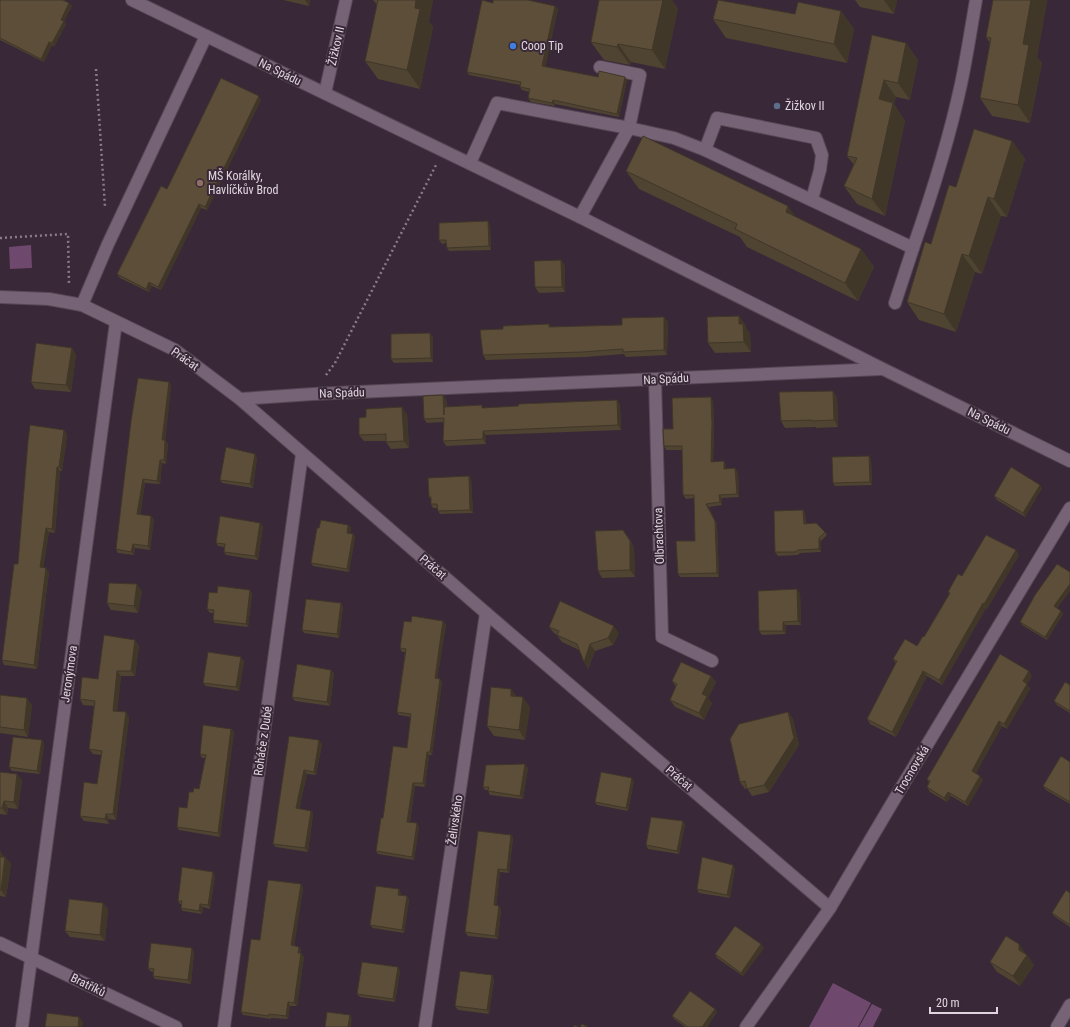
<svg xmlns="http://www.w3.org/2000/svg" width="1070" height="1027" viewBox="0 0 1070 1027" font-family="'Roboto Condensed',sans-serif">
  <rect width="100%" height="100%" fill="#392838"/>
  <!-- park -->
  <g fill="#6f486d">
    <path d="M31,245L32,268L10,269L9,247Z"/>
    <path d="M833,983L871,1003L858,1027H809Z"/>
    <path d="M872,1004L882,1009L873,1027H859Z"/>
  </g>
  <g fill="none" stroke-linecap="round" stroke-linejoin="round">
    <!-- minor casing -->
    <g stroke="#564755" stroke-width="14">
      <g id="minor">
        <path d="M132,0L580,217L883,369L1070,461"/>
        <path d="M325,93L346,0"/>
        <path d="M705,150L717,118L816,138L822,155L820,170L812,199"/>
        <path d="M470,163L497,103L629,128L640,75L600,67"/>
        <path d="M580,217L629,128L674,138L705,150L913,248C932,194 949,140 961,84C967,56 971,28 976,0"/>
        <path d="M0,297L49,299L82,305L175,350L240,399L486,613L830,908"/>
        <path d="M895,303L913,248"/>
        <path d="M82,305L108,244L206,36"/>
        <path d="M655,380L662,637L712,661"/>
        <path d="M240,399L313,394L881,369"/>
        <path d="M0,943L176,1027"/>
        <path d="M22,1027L116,322"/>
        <path d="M224,1027L302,454"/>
        <path d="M425,1027L486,613"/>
        <path d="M746,1027L830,908L901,788L1070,508"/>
        <path d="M1057,1027L1070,1005"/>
      </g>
    </g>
    <!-- path -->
    <g stroke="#897b88" stroke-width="2.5" stroke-dasharray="2 3" stroke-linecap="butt">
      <path d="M96,69L105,207"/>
      <path d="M0,238L68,234L69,285"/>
      <path d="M326,375L335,363L436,165"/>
    </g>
    <!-- minor -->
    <use href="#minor" stroke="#766375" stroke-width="12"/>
  </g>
  <!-- wall -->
  <g fill="#4f4331">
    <path d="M0,0L69,3L72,6L64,21L66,24L54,47L52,45L44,62L0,40Z"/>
    <path d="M283,0H310L309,6Z"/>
    <path d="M373,0H433L429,21L433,27L420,89L378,79L365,61L377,5Z"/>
    <path d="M855,0H897L894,14L860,7Z"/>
    <path d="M1047,1L1037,57L1042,63L1030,123L992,116L980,98L990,43L986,37Z"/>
    <path d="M493,3L555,6L558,9L545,67L598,77L627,80L619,117L555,104V106L531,102L528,98L529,92L522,90L520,87V85L469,75L467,72Z"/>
    <path d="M678,8L665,69L631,62L630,65L604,60L591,42Z"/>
    <path d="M841,11L854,29L847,63L726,38L713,19Z"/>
    <path d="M872,35L906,43L918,60L910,100L896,97L894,104L905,121L885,216L857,204L844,186L854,165L847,156Z"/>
    <path d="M261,100L207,210L201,208L161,290L152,286L149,292L120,278L117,274L167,189Z"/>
    <path d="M1012,141L1025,159L1007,217L1001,216L982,274L975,272L956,332L919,320L907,302L931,244L956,187Z"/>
    <path d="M626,171L796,217L861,249L874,267L858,301L747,247L740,237L639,189Z"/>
    <path d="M490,225L491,250L449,251L447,248L446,243L442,244L439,240Z"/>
    <path d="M561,260L565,266V292L539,293L535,287Z"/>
    <path d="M739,316L746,326V328L750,334L751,352L715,353L708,343Z"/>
    <path d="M664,317L668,322L667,355L626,357L624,354L585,357L486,360L483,355L503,329L549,324L551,327L622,325Z"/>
    <path d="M433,337V362L394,363L391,359Z"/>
    <path d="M72,348L76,355L71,392L35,389L31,382Z"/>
    <path d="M169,382L171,386L165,440L168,444L166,464L162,463L160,484L145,483L140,515L151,516L154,520L150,550L135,548L134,555L118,553L116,549Z"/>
    <path d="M833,391L837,398L838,427L816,428V427L785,428L781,421Z"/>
    <path d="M443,395L446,399L447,407L484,408L617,400L620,405L621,430L486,435V444L446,446L443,441L444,422L427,423L424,419Z"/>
    <path d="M711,397L713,401L714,426L713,462L726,465V469L738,472L739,497L722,498V505L709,507L717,525L719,577H680L678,574L695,541L694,498L686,499L683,495L682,450H666L664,446L673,429Z"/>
    <path d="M407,414L409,448L391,449L386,442V441H364L359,435Z"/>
    <path d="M64,430L67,435L62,471H60L55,533L49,532L43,568L49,572L37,669L4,665L2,660Z"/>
    <path d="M869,456L871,460L872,485L835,486L833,483Z"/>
    <path d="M257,457L253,488L222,483L220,480Z"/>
    <path d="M469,476L471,479L473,513L440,514L438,511L437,508H433L431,504V499L429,497Z"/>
    <path d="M1042,488L1025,517L997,500L994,496Z"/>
    <path d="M803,510L805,513L806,524L825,532L827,535L821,541V552L800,553L798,555L778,556L775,552Z"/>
    <path d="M348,525L351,528L350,533L353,534L355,537L349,572L313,566L311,563L319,528Z"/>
    <path d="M263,526L258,560L226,555L224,552V547L218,546L216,543Z"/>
    <path d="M628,536L634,548L635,577L602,578L598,571Z"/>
    <path d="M1019,555L987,609L986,608L942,685L927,676L896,737L870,724L867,719L896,663L893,659L917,646L924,637L950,594L948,592L962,576Z"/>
    <path d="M1070,572V591L1057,608L1061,611L1063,614L1047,640L1022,625L1020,622Z"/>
    <path d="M250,590L252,594L248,627L215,623L213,620L214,613H210L207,609L217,593Z"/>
    <path d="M142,591L138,613L111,610L107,603Z"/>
    <path d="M800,593L801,625H786V634L762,635L759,631Z"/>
    <path d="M341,603L343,607L339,638L304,633L302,630Z"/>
    <path d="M443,621L446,625L437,678L440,679L442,682L432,755H429L425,787L415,786L410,822L419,827L414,860L378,854L376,851L383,818L407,748L411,717L399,715L397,712L405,652H402L400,648L411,622Z"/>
    <path d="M549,627L619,633L613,645L595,651L588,669L579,650L562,642L557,635L554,633Z"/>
    <path d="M139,645L135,676H121L117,711L126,712L129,718L116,820L109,819V824L84,821L80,816L97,784L102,755L93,754L89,749L94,706L83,705L80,699L98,679Z"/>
    <path d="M244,661L239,691L206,686L203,683Z"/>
    <path d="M334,673L330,706L295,701L292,697Z"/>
    <path d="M711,676L716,682L708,698L712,703L704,720L675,707L670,700L676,687L672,681Z"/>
    <path d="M1032,676L1027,684L1030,689L1007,729L1002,726L976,773L983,780L968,806L951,796L947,802L930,792L927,787L929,783L927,779Z"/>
    <path d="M1070,685V713L1057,705L1054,701Z"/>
    <path d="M511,689L516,696L530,707L525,740L494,736L487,726Z"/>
    <path d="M0,695L32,705L28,737L0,733Z"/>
    <path d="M788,712L793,719L799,745L769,792L752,796L747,788L745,789L740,782Z"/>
    <path d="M231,729L234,732L220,837L179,830L177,827L187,808L193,792L199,789L206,758H202L200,754Z"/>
    <path d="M289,736L322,744L316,775L307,774L299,809L311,811L313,814L308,852L276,847L273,844Z"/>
    <path d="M42,740L44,744L40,774L12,771L9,767Z"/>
    <path d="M1070,762V804L1046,790L1043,786Z"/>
    <path d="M528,768L523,799L490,795L488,791V790H485L483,787Z"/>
    <path d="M0,772L22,780L18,809L8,808L7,815L0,814Z"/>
    <path d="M634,781L628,811L597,805L595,802Z"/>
    <path d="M685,824L679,854L648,849L646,845Z"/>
    <path d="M511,835L513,838L509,873L500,872L496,906L501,909L498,939L468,936L465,932Z"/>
    <path d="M0,851L4,857H5L11,864L6,897L0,896Z"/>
    <path d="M735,868L730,898L699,893L697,889Z"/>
    <path d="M215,875L210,909L203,907L202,914L183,911L181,908L182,904H180L178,901Z"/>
    <path d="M301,884L303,888L294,945L301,950V953L304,957L297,1006H290L288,1019L271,1018V1019L243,1015L241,1012L260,940Z"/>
    <path d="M401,893V895L407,896L409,900L404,933L373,928L370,925Z"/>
    <path d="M1070,893V927L1054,916L1052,913Z"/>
    <path d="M103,903L108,909L105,941L70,937L65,931Z"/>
    <path d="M764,948L743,976L717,958L715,954Z"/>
    <path d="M194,952L191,984L155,979L153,976V972L150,971L148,968Z"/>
    <path d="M1025,954L1027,955L1034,965L1020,986L997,972L990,962Z"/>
    <path d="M400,971L395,1002L360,997L357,994Z"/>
    <path d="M492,975L494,979L489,1014L458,1010L455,1006Z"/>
    <path d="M715,1009L717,1012L707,1027H685L674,1019L672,1016Z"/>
  </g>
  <!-- shaded-wall -->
  <g fill="#403728">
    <path d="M305,0H310L309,6Z"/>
    <path d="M416,0H433L429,21L433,27L420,89L407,70L415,8Z"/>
    <path d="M663,0H672L678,8L665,69L652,50Z"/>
    <path d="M884,0H897L894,14Z"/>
    <path d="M1031,0H1047V1L1037,57L1042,63L1030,123L1018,105L1023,44Z"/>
    <path d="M69,3L72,6L64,21L66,24L54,47L52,43L61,20Z"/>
    <path d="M555,6L558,9L545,70L542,66Z"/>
    <path d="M841,11L854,29L847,63L834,44Z"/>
    <path d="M49,42L52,45L44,62L41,59Z"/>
    <path d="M906,43L918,60L910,100L898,83Z"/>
    <path d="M618,44L631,62L630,65L617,47Z"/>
    <path d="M625,77L627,80L619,117L617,114Z"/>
    <path d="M884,80L896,97L894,104L905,121L885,216L872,199L879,99Z"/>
    <path d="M259,96L261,100L207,210L205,207Z"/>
    <path d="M553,100L555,104V106L552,103Z"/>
    <path d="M1012,141L1025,159L1007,217L994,199Z"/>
    <path d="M988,197L1001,216L982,274L969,256Z"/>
    <path d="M199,204L201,208L161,290L158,287Z"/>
    <path d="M788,206L801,224L786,212Z"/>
    <path d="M488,221L490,225L491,250L489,246Z"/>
    <path d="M861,249L874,267L858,301L845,283Z"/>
    <path d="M962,254L975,272L956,332L944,314Z"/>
    <path d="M561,260L565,266V292L562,287Z"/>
    <path d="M149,282L152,286L149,292L146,289Z"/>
    <path d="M739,316L746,326V328L750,334L751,352L744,342L739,324Z"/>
    <path d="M664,317L668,322L667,355L664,350Z"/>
    <path d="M430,333L433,337V362L431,358Z"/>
    <path d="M72,348L76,355L71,392L66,385Z"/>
    <path d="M169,382L171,386L165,443L162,440Z"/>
    <path d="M833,391L837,398L838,427L834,420Z"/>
    <path d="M443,395L446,399L447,419L444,415Z"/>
    <path d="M711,397L713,401L714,426L713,465L711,462Z"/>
    <path d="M617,400L620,405L621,430L618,425Z"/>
    <path d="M402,407L407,414L409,448L404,441Z"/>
    <path d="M64,430L67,435L62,471L59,467Z"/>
    <path d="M483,431L486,435V444L483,439Z"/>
    <path d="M165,440L168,444L166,464L164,460Z"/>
    <path d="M255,454L257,457L253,488L250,484Z"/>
    <path d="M869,456L871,460L872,485L870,482Z"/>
    <path d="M160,460L162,463L160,484L157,481Z"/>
    <path d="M724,461L726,465V473L724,469Z"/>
    <path d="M57,467L60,471L55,533L52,529Z"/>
    <path d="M735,468L738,472L739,497L737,494Z"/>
    <path d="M469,476L471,479L473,513L470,510Z"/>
    <path d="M143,479L145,483L140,518L137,514Z"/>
    <path d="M1040,485L1042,488L1025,517L1023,513Z"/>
    <path d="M719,495L722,498V505L720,502Z"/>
    <path d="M706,504L709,507L717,525L719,577L717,573Z"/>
    <path d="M803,510L805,513L806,527L804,524Z"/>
    <path d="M151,516L154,520L150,550L148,546Z"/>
    <path d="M260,523L263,526L258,560L255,556Z"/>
    <path d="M348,525L351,528L350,536L347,533Z"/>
    <path d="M46,528L49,532L43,571L40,567Z"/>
    <path d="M623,530L634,548L635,577L630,570Z"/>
    <path d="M353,534L355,537L349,572L347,569Z"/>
    <path d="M819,538L821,541V552L819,549Z"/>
    <path d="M133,544L135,548L134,555L131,552Z"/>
    <path d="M1016,550L1019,555L987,609L984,604Z"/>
    <path d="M46,568L49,572L37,669L34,665Z"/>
    <path d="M137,584L142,591L138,613L134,606Z"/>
    <path d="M1070,584V591L1056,610L1054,606Z"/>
    <path d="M797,589L800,593L801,625L798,621Z"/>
    <path d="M250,590L252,594L248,627L246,624Z"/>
    <path d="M341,603L343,607L339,638L337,634Z"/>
    <path d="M983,603L986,608L942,685L939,680Z"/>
    <path d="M1061,611L1063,614L1047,640L1045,637Z"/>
    <path d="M443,621L446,625L437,681L435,678Z"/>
    <path d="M783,622L786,625V634L783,631Z"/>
    <path d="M614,626L619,633L613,645L608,638Z"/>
    <path d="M135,640L139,645L135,676L131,671Z"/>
    <path d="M590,644L595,651L588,669L584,662Z"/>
    <path d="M241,657L244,661L239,691L236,687Z"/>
    <path d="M331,670L334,673L330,706L327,702Z"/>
    <path d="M117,671L121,676L117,716L113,711Z"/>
    <path d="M923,671L927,676L896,737L892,732Z"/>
    <path d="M1029,671L1032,676L1026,686L1023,681Z"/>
    <path d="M711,676L716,682L708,698L712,703L704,720L699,713L702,694Z"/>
    <path d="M440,679L442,682L432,755L430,752Z"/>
    <path d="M1027,684L1030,689L1007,729L1004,724Z"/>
    <path d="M511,689L518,699L511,696Z"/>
    <path d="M523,697L530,707L525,740L519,730Z"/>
    <path d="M27,698L32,705L28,737L24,730Z"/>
    <path d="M126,712L129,718L116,820L113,814Z"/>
    <path d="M788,712L793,719L799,745L769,792L764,785Z"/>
    <path d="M999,721L1002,726L975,775L972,771Z"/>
    <path d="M231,729L234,732L220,837L218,833Z"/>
    <path d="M42,740L44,744L40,774L37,771Z"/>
    <path d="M319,740L322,744L316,775L314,772Z"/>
    <path d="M427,752L429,755L425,787L423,783Z"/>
    <path d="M525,764L528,768L523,799L520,796Z"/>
    <path d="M304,770L307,774L299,812L296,808Z"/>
    <path d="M17,774L22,780L18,809L14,802Z"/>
    <path d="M980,776L983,780L968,806L965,802Z"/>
    <path d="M632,778L634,781L628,811L626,808Z"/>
    <path d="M413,783L415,786L409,825L407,822Z"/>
    <path d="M948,792L951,796L947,802L944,798Z"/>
    <path d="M4,801L8,808L7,815L2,808Z"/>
    <path d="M311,811L313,814L308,852L305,848Z"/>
    <path d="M106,814L109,819V824L105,819Z"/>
    <path d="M683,821L685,824L679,854L677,851Z"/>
    <path d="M417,823L419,827L414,860L412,857Z"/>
    <path d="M511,835L513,838L509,873L507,870Z"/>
    <path d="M0,851L5,858V857L11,864L6,897L1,890Z"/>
    <path d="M733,865L735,868L730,898L727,895Z"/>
    <path d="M498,869L500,872L496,909L494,905Z"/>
    <path d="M213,872L215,875L210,909L208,905Z"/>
    <path d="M301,884L303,888L294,948L291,945Z"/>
    <path d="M399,889L401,893L400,899L398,895Z"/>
    <path d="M407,896L409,900L404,933L402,930Z"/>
    <path d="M103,903L108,909L105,941L100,935Z"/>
    <path d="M200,904L203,907L202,914L199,911Z"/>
    <path d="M499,906L501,909L498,939L495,936Z"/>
    <path d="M761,944L764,948L743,976L741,973Z"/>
    <path d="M1019,944L1034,965L1020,986L1013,976L1019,950Z"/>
    <path d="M299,947L301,950V956L298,953Z"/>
    <path d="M192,948L194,952L191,984L188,980Z"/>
    <path d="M301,953L304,957L297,1006L294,1003Z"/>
    <path d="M398,967L400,971L395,1002L393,999Z"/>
    <path d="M492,975L494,979L489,1014L487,1010Z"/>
    <path d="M288,1002L290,1006L288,1019L286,1016Z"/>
    <path d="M715,1009L717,1012L707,1027H702Z"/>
    <path d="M350,1015L352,1018L351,1027H348Z"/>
    <path d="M79,1017L83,1022L82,1027H78Z"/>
  </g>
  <!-- building -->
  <g fill="#5c4e39" stroke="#403728">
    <path d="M0,0H63L69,3L61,20L64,21L52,43L49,42L41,59L0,38Z"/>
    <path d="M378,0H416L415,8L420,9L407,70L365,61Z"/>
    <path d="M482,0L493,3V0H528L555,6L542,66L598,77L599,71L625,77L617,114L553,100L552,103L528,98L530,89L520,87L521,82L467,72Z"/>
    <path d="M599,0H663L652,50L618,44L617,47L591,42Z"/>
    <path d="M718,0L795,14L798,2L841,11L834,44L713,19Z"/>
    <path d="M993,0H1031L1023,44L1029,45L1018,105L980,98L991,38L986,37Z"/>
    <path d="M872,35L906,43L898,83L884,80L879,99L893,103L872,199L844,186L857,158L847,156Z"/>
    <path d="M221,78L259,96L205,207L199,204L158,287L149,282L146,289L117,274L161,186L167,189Z"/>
    <path d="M974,129L1012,141L994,199L988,197L969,256L962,254L944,314L907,302L925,242L931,244L949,185L956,187Z"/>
    <path d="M643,136L788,206L786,212L861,249L845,283L735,229L737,224L626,171Z"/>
    <path d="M488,221L489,246L447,248L446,240H439V223Z"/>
    <path d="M561,260L562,287H535L534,261Z"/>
    <path d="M739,316V324H743L744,342L708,343L707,317Z"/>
    <path d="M664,317V350L623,352V349L582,352L483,355L480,330L503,329V326L549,324V327L622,325V318Z"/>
    <path d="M430,333L431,358L391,359V334Z"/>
    <path d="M36,343L72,348L66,385L31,382Z"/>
    <path d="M138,378L169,382L162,440H165L164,460H160L157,481L143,479L137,514L151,516L148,546L133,544L131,552L116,549L131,421Z"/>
    <path d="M833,391L834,420L812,421V420L781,421L779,392Z"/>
    <path d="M443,395L444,415V407L482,405V408L518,406L519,404L617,400L618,425L483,431V439L443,441L444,418L424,419L423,396Z"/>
    <path d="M711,397L712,423L711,462L724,461V469L735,468L737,494L719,495L720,502L706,504L715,521L717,573L678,574L676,541H695L694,495H683L682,446H664L663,429H673L672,398Z"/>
    <path d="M402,407L404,441L386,442V434L359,435V418L366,417V409Z"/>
    <path d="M30,425L64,430L59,467H57L52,529L46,528L40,567L46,568L34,665L2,660L14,564H18L28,441Z"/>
    <path d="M226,447L255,454L250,484L220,480Z"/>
    <path d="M869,456L870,482L833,483L832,457Z"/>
    <path d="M1011,467L1040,485L1023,513L994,496Z"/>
    <path d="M469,476L470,510L438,511L437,504H431V497H429L428,478Z"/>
    <path d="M803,510L804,524L816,523L825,532L819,538V549L798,550L795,552H775L774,511Z"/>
    <path d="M220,516L260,523L255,556L224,552L225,544L216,543Z"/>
    <path d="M321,520L348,525L347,533L353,534L347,569L311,563L317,528H319Z"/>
    <path d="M623,530L630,541V570L598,571L595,531Z"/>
    <path d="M986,535L1016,550L984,604L983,603L939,680L923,671L892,732L867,719L897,661L893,659L905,639L917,646L923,636L924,637L950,593L948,592L958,574L962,576Z"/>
    <path d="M1057,564L1070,572V584L1054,606L1061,611L1045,637L1020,622L1035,595Z"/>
    <path d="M109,583L137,584L134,606L107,603Z"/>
    <path d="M218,586L250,590L246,624L213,620L214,610L207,609L209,592L217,593Z"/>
    <path d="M797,589L798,621L783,622V631H759L758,591Z"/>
    <path d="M306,599L341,603L337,634L302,630Z"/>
    <path d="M560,601L614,626L608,638L590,644L584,662L577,644L557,635L559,631L549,627Z"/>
    <path d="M412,616L443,621L435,678L440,679L430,752H427L423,783H413L407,822L417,823L412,857L376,851L381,818H383L393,746L407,748L411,714L397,712L406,649L400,648L404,621L411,622Z"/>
    <path d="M104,635L135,640L131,671H117L113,711L126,712L113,814H106L105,819L80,816L84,782L97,784L102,751L89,749L95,701L80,699L82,677L98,679Z"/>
    <path d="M208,652L241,657L236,687L203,683Z"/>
    <path d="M1000,654L1029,671L1023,681L1027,684L1004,724L999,721L972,771L980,776L965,802L948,792L944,798L927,787L930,781L927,779Z"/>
    <path d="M681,662L711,676L702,694L707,696L699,713L670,700L677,684L672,681Z"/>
    <path d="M297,664L331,670L327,702L292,697Z"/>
    <path d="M1065,682L1070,685V711L1054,701Z"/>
    <path d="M491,687L511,689V696L523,697L519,730L487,726Z"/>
    <path d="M0,695L27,698L24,730L0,727Z"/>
    <path d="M788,712L794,738L764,785L747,789L745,781L740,782L730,739L739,724Z"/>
    <path d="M203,725L231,729L218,833L177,827L179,807L187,808L189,792H193L194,788L199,789L206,755L200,754Z"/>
    <path d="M289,736L319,740L314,772L304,770L296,808L311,811L305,848L273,844Z"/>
    <path d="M13,737L42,740L37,771L9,767Z"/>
    <path d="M1061,756L1070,762V802L1043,786Z"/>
    <path d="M525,764L520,796L488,791L489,787H483L486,765Z"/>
    <path d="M0,772L17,774L14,802L4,801L2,808H0Z"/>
    <path d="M601,772L632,778L626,808L595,802Z"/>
    <path d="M651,817L683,821L677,851L646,845Z"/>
    <path d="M478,831L511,835L507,870L498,869L494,905L499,906L495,936L465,932Z"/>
    <path d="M0,857H5L1,890H0Z"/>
    <path d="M702,857L733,865L727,895L697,889Z"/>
    <path d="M182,867L213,872L208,905L200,904L199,911L181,908L182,901H178Z"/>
    <path d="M268,880L301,884L291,945L299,947L298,953H301L294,1003L288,1002L286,1016L269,1014V1016L241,1012L251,939L260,940Z"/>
    <path d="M376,886L399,889L398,895L407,896L402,930L370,925Z"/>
    <path d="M1066,890L1070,893V925L1052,913Z"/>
    <path d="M69,899L103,903L100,935L65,931Z"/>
    <path d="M735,926L761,944L741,973L715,954Z"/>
    <path d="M1006,936L1019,944V950L1027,955L1013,976L990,962Z"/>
    <path d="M151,943L192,948L188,980L153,976L154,969L148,968Z"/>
    <path d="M362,962L398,967L393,999L357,994Z"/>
    <path d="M460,971L492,975L487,1010L455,1006Z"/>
    <path d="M690,991L715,1009L702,1027H688L672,1016Z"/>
    <path d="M327,1012L350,1015L348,1027H325Z"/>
    <path d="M47,1013L79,1017L78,1027H45Z"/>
    <path d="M582,1024L588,1027H580Z"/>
    <path d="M575,1025L578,1027H573Z"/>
  </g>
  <!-- markers -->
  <circle fill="#3f7fe0" stroke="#392838" stroke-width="1.5" cx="513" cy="46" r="4"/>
  <circle fill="#5c6f8a" stroke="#392838" stroke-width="1.5" cx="777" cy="106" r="4"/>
  <circle fill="#8d6e63" stroke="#392838" stroke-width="1.5" cx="200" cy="183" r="4"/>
  <g text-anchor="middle" stroke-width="4" stroke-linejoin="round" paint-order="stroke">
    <!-- street labels -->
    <g font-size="12" fill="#e0d5df" stroke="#392838">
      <text transform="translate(336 46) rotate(-77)" y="4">Žižkov II</text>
      <text transform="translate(280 72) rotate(26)" y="4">Na Spádu</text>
      <text transform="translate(185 359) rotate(35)" y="4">Práčat</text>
      <text transform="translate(666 379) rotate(-3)" y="4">Na Spádu</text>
      <text transform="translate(342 393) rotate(-2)" y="4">Na Spádu</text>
      <text transform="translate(989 421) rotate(26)" y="4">Na Spádu</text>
      <text transform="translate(659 536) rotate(-92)" y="4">Olbrachtova</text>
      <text transform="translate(433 567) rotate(41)" y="4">Práčat</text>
      <text transform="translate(69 674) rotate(-82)" y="4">Jeronýmova</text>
      <text transform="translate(263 741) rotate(-82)" y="4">Roháče z Dubé</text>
      <text transform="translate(912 770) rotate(-59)" y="4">Trocnovská</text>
      <text transform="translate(679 778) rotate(41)" y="4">Práčat</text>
      <text transform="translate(455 820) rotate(-82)" y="4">Želivského</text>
      <text transform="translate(88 985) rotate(26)" y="4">Bratříků</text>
    </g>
    <!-- poi labels -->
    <g font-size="12" fill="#e0d5df" stroke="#392838" text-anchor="start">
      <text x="521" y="50">Coop Tip</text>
      <text x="785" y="110">Žižkov II</text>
      <text x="208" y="180">MŠ Korálky,<tspan x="208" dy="14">Havlíčkův Brod</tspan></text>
    </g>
  </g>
  <!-- scale -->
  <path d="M930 1007v6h67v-6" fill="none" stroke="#e0d5df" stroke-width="2"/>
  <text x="936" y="1007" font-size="12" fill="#e0d5df" stroke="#392838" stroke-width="3" paint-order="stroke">20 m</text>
</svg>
